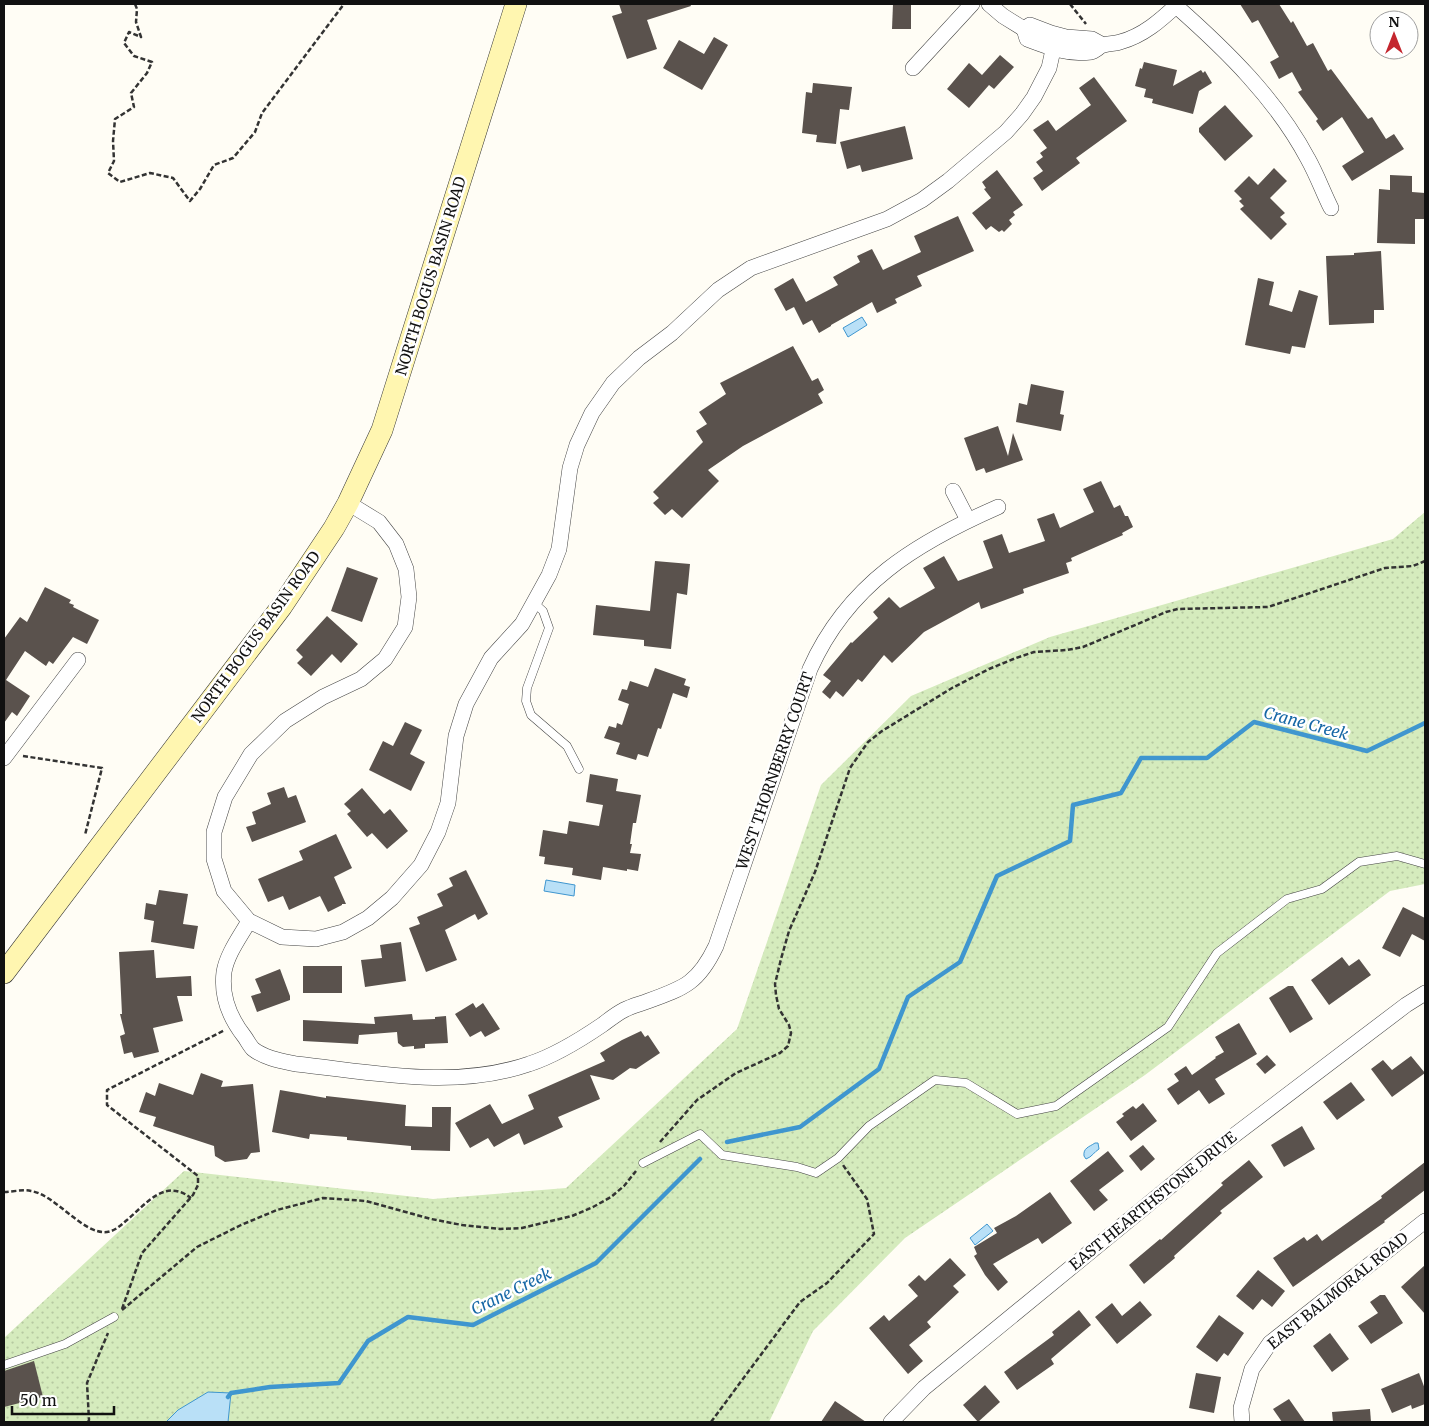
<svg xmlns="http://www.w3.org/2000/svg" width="1429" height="1426" viewBox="0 0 1429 1426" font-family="Merriweather,serif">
  <defs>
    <pattern id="grass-dots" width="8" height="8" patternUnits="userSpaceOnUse" patternTransform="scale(1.25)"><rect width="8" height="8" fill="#d5ebbd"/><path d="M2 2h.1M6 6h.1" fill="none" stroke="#b6c8a1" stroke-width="1.8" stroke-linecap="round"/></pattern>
  </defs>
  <rect width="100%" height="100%" fill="#fffdf5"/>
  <!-- grass -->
  <path fill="url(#grass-dots)" d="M1425,512V884L1390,891L1145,1075L905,1238L813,1331L769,1422H4V1338L184,1171L433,1199L566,1188L737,1029L821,785L911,696L1050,637L1393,539Z"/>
  <!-- water -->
  <g fill="#b9e0f7" stroke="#3f96cf">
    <path d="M862,317L867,325L848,337L843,328Z"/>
    <path d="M546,880L575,885L574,896L544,891Z"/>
    <path d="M1095,1143H1098L1099,1149C1094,1152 1092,1157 1086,1159L1084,1156C1083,1148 1089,1147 1095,1143Z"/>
    <path d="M987,1224L993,1231L975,1245L970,1238Z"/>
    <path d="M208,1392L231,1393L228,1422H166L178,1410Z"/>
  </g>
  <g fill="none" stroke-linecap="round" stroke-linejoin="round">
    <!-- stream -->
    <g stroke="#3f96cf" stroke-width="4.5">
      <path d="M727,1142L800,1127L879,1069L908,997L960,962L997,876L1070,841L1073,805L1121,793L1141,758H1207L1254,722L1367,751L1425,723"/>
      <path d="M228,1397L231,1393L270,1387L339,1383L368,1341L408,1317L473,1325L596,1263L700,1159"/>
    </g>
  </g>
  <!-- building -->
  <g fill="#5a524d">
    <path d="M619,4H690L691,6L647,20L657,49L627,59L612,16L622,13Z"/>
    <path d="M893,4H911V29H892Z"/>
    <path d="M1240,4H1279L1291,23L1293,21L1307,46L1313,43L1328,71L1331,69L1368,119L1372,117L1386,139L1394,134L1404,149L1352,181L1342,166L1364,152L1342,117L1323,131L1316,121L1318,119L1298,92L1302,90L1292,72L1279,79L1270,62L1279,57L1258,20L1252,23Z"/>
    <path d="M714,37L728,45L702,90L663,68L679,40L704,54Z"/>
    <path d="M1000,55L1014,67L994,89L989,85L969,108L947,89L969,63L982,75Z"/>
    <path d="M1144,62L1177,70L1173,86L1201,70L1203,73L1205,71L1212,83L1199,91L1193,114L1152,103L1153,99L1144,97L1146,89L1135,86L1140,68L1142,69Z"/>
    <path d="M1094,77L1127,121L1076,158L1080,163L1042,191L1033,178L1043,171L1036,162L1043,157L1040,153L1047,148L1033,130L1048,120L1056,131L1091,105L1079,88Z"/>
    <path d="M813,83L852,87L849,110L840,109L836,144L816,142L817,135L802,133L806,92L812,93Z"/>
    <path d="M1225,105L1253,136L1225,161L1199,132V128Z"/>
    <path d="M905,126L913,159L862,172L860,165L847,169L840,142Z"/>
    <path d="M1274,168L1287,181L1270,198L1285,213L1280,217L1287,224L1271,240L1240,209L1244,206L1239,201L1242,199L1234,191L1249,176L1258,185Z"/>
    <path d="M997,170L1023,205L1013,212L1015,215L1009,220L1012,224L1004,232L1002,230L999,232L991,226L986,230L972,213L991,198L984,189L986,188L982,182Z"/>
    <path d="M1390,175L1412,176V192L1425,193V219H1415V244L1377,243L1379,189L1390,190Z"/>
    <path d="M958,216L974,251L917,276L922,286L895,299L897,303L877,313L872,302L831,325V326L819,333L812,320L803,325L794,307L786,311L774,289L793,278L806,302L838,285L833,277L860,262L857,256L872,249L883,270L921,252L914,236Z"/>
    <path d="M1381,251L1384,310H1374V323L1329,325L1326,256L1354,255V253Z"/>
    <path d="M1258,278L1274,282L1269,305L1292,312L1299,290L1318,296L1305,348L1292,346L1290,354L1245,345Z"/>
    <path d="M793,346L812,381L818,378L824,390L818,394L823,403L743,446L708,470L719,481L682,518L672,509L665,515L653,503L659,498L653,492L703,442L696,431L707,424L699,412L726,394L720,383Z"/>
    <path d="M1031,384L1064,391L1060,414L1064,415L1061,431L1016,422L1019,403L1027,405Z"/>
    <path d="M998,426L1008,456L1013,433L1023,460L986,473L984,468L976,471L964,438Z"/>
    <path d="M1101,481L1114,508L1120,505L1125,516H1128L1133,527L1122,533L1123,535L1071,558L1072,561L1066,563L1069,573L1023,589L1024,593L981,609L979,602L924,632L892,663L884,655L862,682L858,679L843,697L836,691L830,699L822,692L831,681L823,675L851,642L852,643L878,618L873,612L889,597L900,608L935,588L923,568L944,556L958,581L993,568L983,541L1002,534L1009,553L1045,541L1037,519L1054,513L1060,528L1094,512L1083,489Z"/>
    <path d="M655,561L690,564L687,595L677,593L671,649L644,646V640L593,635L596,605L650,611Z"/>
    <path d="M347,567L378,578L362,622L331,611Z"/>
    <path d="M45,587L71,600L69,603L74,605L73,607L99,620L87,644L73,637L53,664L49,661L46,666L25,651L6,680L30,696L17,716L12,712L4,723V639L20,617L27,622Z"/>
    <path d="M327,616L358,644L341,663L332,654L311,676L297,663L303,657L296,650Z"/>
    <path d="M655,668L686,679L684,685L690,687L687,698L673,693L661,729L658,728L648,757L638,754L636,760L616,754L620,743L604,738L609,726L616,728L617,723L622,725L629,704L618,700L622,689L627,690L630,681L648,687Z"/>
    <path d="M405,722L422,730L410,754L425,762L411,791L369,770L383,741L393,746Z"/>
    <path d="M590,774L618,779L616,791L641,795L636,823H633L630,844H632L630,853L641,854L638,871L627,869V871L603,867L601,880L572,875L573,868L544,864L545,857L539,856L543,830L567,834L569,821L599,826L603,805L586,802Z"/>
    <path d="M284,787L288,798L296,795L306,822L252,842L246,827L256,824L252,812L271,804L267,793Z"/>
    <path d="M362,788L384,814L390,809L408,831L387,849L372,833L367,837L347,814L351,811L344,804Z"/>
    <path d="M336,834L352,868L334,877L346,904H342V905L328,912L320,896L289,910L283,896L268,902L258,879L303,860L299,851Z"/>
    <path d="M466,870L488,914L478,920L475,914L445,930L457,960L426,972L409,928L420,924L417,917L443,906L437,894L453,886L449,878Z"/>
    <path d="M159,890L188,894L183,924L198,926L194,949L151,942L154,921L144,919L146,903L156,905Z"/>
    <path d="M1403,907L1425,918V941L1412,934L1400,957L1382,948Z"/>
    <path d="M401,942L406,981L365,987L361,960L382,958L380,945Z"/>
    <path d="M154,950L156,978L191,976L192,996H177L183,1021L153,1028L159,1052L134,1058L132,1052L124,1054L120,1036L125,1034L120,1014H122L119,952Z"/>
    <path d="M1342,957L1349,966L1359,959L1371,975L1329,1005L1311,980Z"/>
    <rect x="303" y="966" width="39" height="27"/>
    <path d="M280,969L290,996V1000L257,1012L251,996L261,993L255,979Z"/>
    <path d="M1288,986H1293L1313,1019L1290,1033L1269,998Z"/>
    <path d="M473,1003L476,1008L483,1003L500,1029L485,1037L481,1031L470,1037L455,1014Z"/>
    <path d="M412,1014L413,1020L435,1019V1017L446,1016L448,1043L425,1044V1048L414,1049V1046L403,1047L398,1043L397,1032L359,1035L358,1044L303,1041V1020L375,1024L374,1017Z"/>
    <path d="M1239,1023L1257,1054L1215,1079L1225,1094L1209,1104L1199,1090L1178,1105L1167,1089L1179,1081L1174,1074L1186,1066L1192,1075L1216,1058L1215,1057L1224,1052L1215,1037Z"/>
    <path d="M641,1031L645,1037L648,1035L660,1053L636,1069L630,1068L613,1080L590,1075L600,1099L558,1117L563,1127L524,1145L519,1133L494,1147L488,1138L470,1148L455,1123L490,1104L502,1124L534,1109L528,1095L605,1061L600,1053L622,1040Z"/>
    <path d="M1267,1055L1276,1065L1265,1074L1256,1064Z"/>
    <path d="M1411,1056L1425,1073L1392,1097L1371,1069L1383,1060L1392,1070Z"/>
    <path d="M201,1073L223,1081L221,1087L253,1084L260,1152L251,1153L247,1159L225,1162L215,1156L214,1146L153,1126L156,1117L139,1112L146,1092L155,1096L159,1083L193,1095Z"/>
    <path d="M1351,1082L1365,1100L1337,1120L1323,1102Z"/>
    <path d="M280,1090L326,1098V1096L406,1105L405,1126L432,1127V1107H451L450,1151L411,1150V1146L347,1140V1137L310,1134L309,1139L272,1132Z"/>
    <path d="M1143,1103L1157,1121L1131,1141L1116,1122L1124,1116L1122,1114L1133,1106L1136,1109Z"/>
    <path d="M1302,1126L1315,1149L1284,1167L1271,1145Z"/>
    <path d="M1143,1145L1155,1159L1141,1171L1129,1156Z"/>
    <path d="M1108,1151L1124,1171L1099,1190L1108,1200L1094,1211L1070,1181Z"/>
    <path d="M1249,1160L1263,1177L1220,1211L1222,1213L1174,1256L1175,1258L1144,1284L1129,1265L1160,1239L1161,1240L1223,1185L1221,1183Z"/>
    <path d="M1425,1162V1190L1384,1221L1385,1222L1293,1287L1273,1258L1304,1237L1307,1241L1317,1234L1322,1241L1382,1198L1381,1196Z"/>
    <path d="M1050,1192L1072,1223L1042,1244L1038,1238L993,1264L1008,1282L998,1291L985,1275L974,1256L977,1254L974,1247L997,1233L994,1228L1016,1216Z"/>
    <path d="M950,1258L966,1275L953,1286L959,1292L927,1322L931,1327L909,1345L923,1361L908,1374L869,1328L884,1315L889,1321L918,1296L908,1285L919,1275L925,1281Z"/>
    <path d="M1425,1265V1314L1401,1287Z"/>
    <path d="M1258,1270L1285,1291L1272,1307L1262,1299L1253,1310L1236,1296Z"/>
    <path d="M1380,1295H1385L1403,1323L1371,1344L1358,1326L1378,1313L1370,1302Z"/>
    <path d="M1140,1301L1152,1315L1117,1344L1095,1317L1112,1303L1122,1316Z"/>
    <path d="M1079,1310L1091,1325L1051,1359L1054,1364L1017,1390L1004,1372L1054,1335L1052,1332Z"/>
    <path d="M1219,1315L1244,1333L1228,1356L1224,1353L1217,1362L1196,1347Z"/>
    <path d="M1330,1333L1349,1359L1332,1372L1313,1346Z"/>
    <path d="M34,1361L43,1397L4,1407V1371Z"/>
    <path d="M1196,1373L1221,1377L1214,1413L1189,1408Z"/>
    <path d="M1419,1373L1425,1389V1404L1412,1409L1411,1405L1392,1413L1381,1389Z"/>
    <path d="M985,1385L1000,1402L978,1422L963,1405Z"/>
    <path d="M1289,1399L1305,1422H1282L1273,1409Z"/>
    <path d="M835,1401L866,1422H821Z"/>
    <path d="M1370,1409L1371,1422H1333L1332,1412Z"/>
  </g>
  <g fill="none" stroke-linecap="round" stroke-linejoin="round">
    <!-- lane casing -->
    <g stroke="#444" stroke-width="9">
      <g id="lane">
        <path d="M534,603L543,611L549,628L527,688L526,701L531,715L567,746L579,769"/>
        <path d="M643,1163L700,1134L722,1155L797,1167L816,1173L838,1158L869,1126L935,1080L966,1083L1017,1114L1056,1106L1168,1027L1217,953L1287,899L1322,889L1359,862L1397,856L1425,864"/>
        <path d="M4,1365L65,1344L114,1317"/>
      </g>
    </g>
    <!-- street casing -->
    <g stroke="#444" stroke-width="16">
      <g id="street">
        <path d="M989,4L1003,16L1024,29"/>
        <path d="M1176,6C1227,51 1276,99 1308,159C1317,175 1323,192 1331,208"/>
        <path d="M1103,45L1092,39L1066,37L1051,33L1030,25L1024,29L1027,39C1048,47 1068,55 1091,52C1096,51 1099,46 1104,45C1109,43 1115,44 1120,42C1143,36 1161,20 1178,4"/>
        <path d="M913,68L972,4"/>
        <path d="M953,491L968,520"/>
        <path d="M348,503L379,522L396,544L406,569L409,597L405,627L385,659L361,679L323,697L285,721L251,754L225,797L214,832V859L224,891L249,921L282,937L316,939L343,932L368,918L392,898L421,865L438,832L448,803L456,736L466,704L491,658L522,624L549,575L559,549L570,468L577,445L592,413L613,383L639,358L672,333L718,290L751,268L887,219L922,200L948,181L1006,132L1022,114L1034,97L1049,68L1053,50"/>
        <path d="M4,758L78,660"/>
        <path d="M249,921C240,937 227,954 224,972C221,996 230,1018 244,1036C247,1040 250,1046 253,1049C264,1058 282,1061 296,1064C372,1072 454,1090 529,1064C554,1056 580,1040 602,1025C609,1020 616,1014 624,1010C631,1006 640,1004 648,1001C685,988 699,982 716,946L810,669C848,584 916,543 998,507"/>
        <path d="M891,1422L924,1388L1207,1156L1406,1005L1425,993"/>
        <path d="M1242,1422L1241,1408L1252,1369L1270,1343L1425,1221"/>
      </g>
    </g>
    <!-- secondary casing -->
    <g stroke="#333" stroke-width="22">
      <path id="secondary" d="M4,973L282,606L334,528L348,503L382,430L516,4"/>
    </g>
    <!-- path -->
    <g stroke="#333" stroke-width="2.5" stroke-dasharray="5 2.5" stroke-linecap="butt">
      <path d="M135,4L137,9L136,22L141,37L129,32L124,43L134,56L152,62L147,73L131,93L134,107L115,119L113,141L114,161L108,173L120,182L150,173L173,178L190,201L200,189L214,165L233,158L255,132L262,113L344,4"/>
      <path d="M1070,4L1086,24"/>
      <path d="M23,756L102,768L85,835"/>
      <path d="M660,1142L697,1100L736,1073L780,1053L788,1046L791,1033L789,1025L779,1009L776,995L775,984L781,959L789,931L815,872L850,768L868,742L882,731L952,688L989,669L1016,658L1034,652L1067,650L1083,647L1166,612L1178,609L1268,607L1385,568L1413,566L1425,561"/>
      <path d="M4,1192C12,1192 23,1189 31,1191C56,1195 83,1235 107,1232C115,1231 121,1225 127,1220C147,1203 165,1178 191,1198"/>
      <path d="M122,1309L142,1253L193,1195L198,1185V1176L107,1105V1090L225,1030"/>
      <path d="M122,1310L197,1247L241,1225L277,1210L323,1198L366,1201L431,1219L462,1225L500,1229L522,1228L572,1216L593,1207L611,1197L624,1186L636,1171"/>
      <path d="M88,1422L89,1420L87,1383L108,1333"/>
      <path d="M711,1422L800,1302L827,1283L874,1234L867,1199L843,1165"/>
    </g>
    <!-- lane -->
    <use href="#lane" stroke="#fff" stroke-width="8"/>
    <!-- street -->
    <use href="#street" stroke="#fff" stroke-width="15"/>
    <!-- secondary -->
    <use href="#secondary" stroke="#fff6b0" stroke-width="21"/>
  </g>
  <g text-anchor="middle" stroke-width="5" stroke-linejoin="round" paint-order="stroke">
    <!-- street labels -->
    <g font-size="15" fill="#111" stroke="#fff">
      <text transform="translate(431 276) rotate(-73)" y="5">NORTH BOGUS BASIN ROAD</text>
      <text transform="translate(256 637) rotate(-54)" y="5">NORTH BOGUS BASIN ROAD</text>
      <text transform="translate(775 771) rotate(-71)" y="5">WEST THORNBERRY COURT</text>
      <text transform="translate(1153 1201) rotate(-39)" y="5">EAST HEARTHSTONE DRIVE</text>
      <text transform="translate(1338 1291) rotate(-39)" y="5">EAST BALMORAL ROAD</text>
    </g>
    <!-- water labels -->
    <g font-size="16" font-style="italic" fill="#1768a6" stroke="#fff">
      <text transform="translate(1306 723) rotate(15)" y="6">Crane Creek</text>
      <text transform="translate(511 1291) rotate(-26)" y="6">Crane Creek</text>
    </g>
  </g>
  <!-- border -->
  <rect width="1429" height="1426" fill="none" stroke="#111111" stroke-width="10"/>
  <!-- north arrow -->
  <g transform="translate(1394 35)"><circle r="24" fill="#ffffff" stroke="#a0a0a0"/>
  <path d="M0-4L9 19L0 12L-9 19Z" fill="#c4262e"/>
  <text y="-8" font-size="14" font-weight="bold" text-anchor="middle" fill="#111111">N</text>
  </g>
  <!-- scale -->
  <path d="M12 1406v8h102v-8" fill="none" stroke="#111111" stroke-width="2.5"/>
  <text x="20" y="1406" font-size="15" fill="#111111" stroke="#ffffff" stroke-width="4" paint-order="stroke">50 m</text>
</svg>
